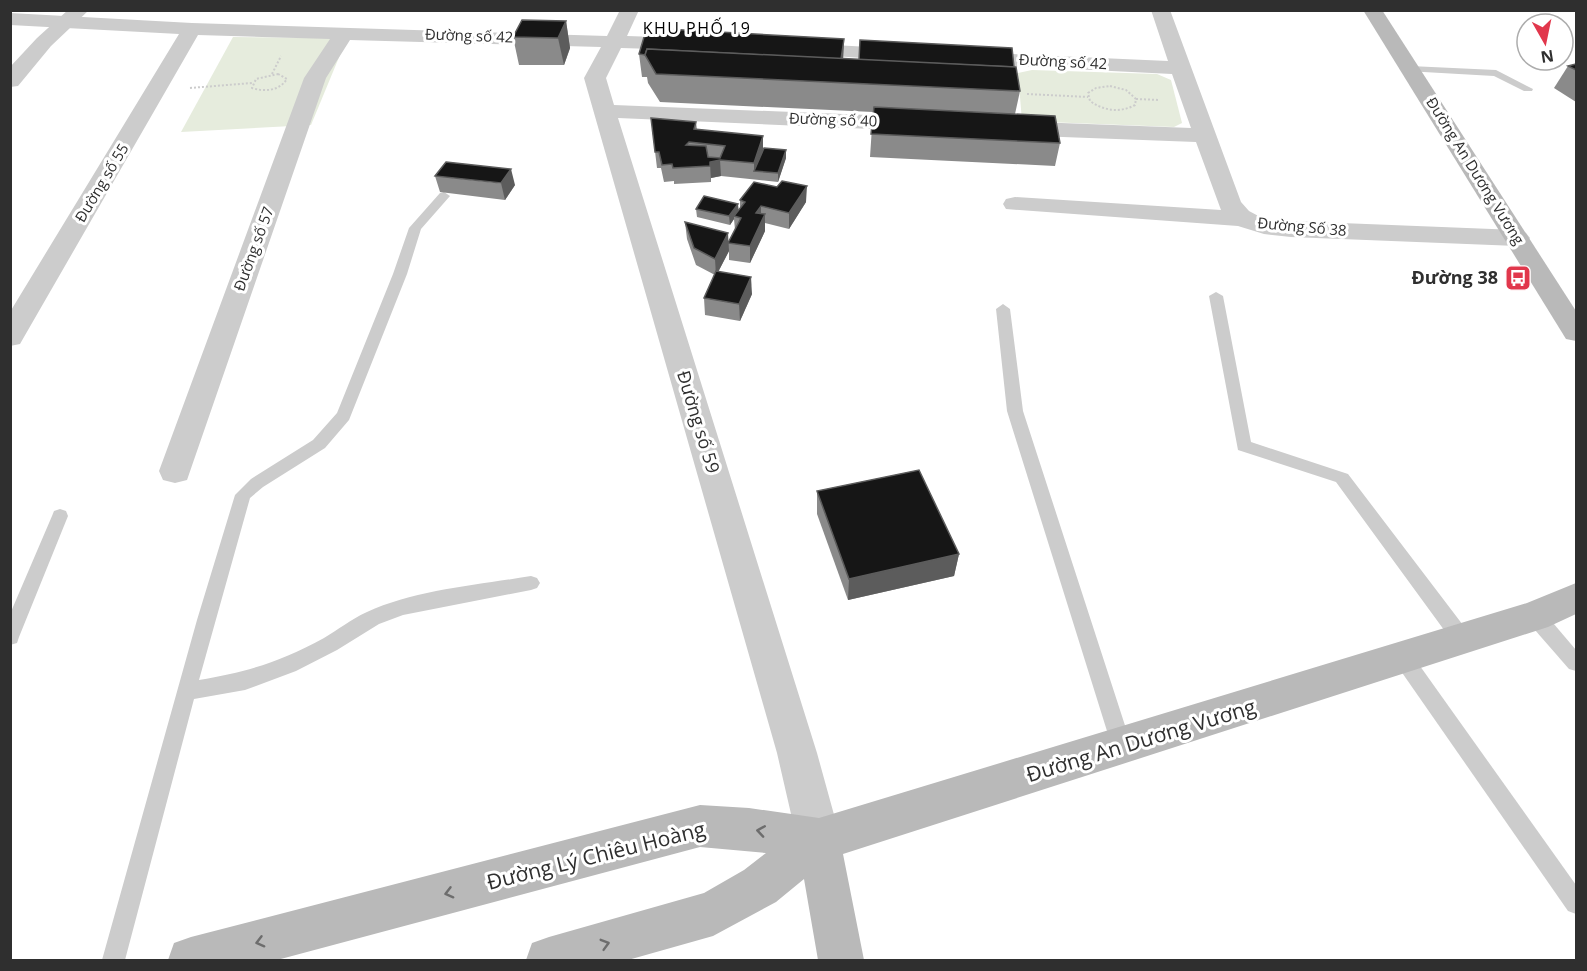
<svg xmlns="http://www.w3.org/2000/svg" width="1587" height="971" viewBox="0 0 1587 971" font-family="'Open Sans',sans-serif">
  <rect width="100%" height="100%" fill="#fff"/>
  <!-- green -->
  <g fill="#e6ecdd">
    <path d="M233,37L347,38L311,125L181,132Z"/>
    <path d="M1032,70L1157,74L1171,80L1182,123L1174,127L1022,121L1018,73Z"/>
  </g>
  <g fill="none" stroke-linecap="round" stroke-linejoin="round">
    <!-- path -->
    <g stroke="#ccc" stroke-width="2" stroke-dasharray="2 2" stroke-linecap="butt">
      <path d="M272,74L281,56"/>
      <path d="M278,74L287,79C279,91 265,92 252,88L256,79Z"/>
      <path d="M1110,86L1126,90L1136,99L1135,105C1120,113 1104,111 1090,101L1088,93L1096,88Z"/>
      <path d="M190,88L252,83"/>
      <path d="M1027,94L1088,97"/>
      <path d="M1136,99L1159,100"/>
    </g>
    <!-- service -->
    <g fill="#ccc" fill-rule="evenodd">
      <path d="M1410,66L1496,70L1533,89L1532,91H1524L1494,76L1406,71V67Z"/>
      <path d="M444,192L450,196L421,229L407,274L349,420L325,448L263,487L250,498L199,680C247,672 280,662 324,638C338,630 351,619 367,612C415,590 478,585 531,576L537,578L540,583L537,588L531,590L403,615L379,624L337,650L296,671L245,690L194,699L125,960H102L197,620L235,495L251,479L313,440L337,413L393,274L409,228L440,193Z"/>
      <path d="M1216,292L1223,296L1251,442L1348,474L1469,633L1471,639L1469,645L1462,647L1455,645L1336,482L1238,450L1209,296Z"/>
      <path d="M1003,304L1010,309L1023,411L1132,747L1129,754L1122,757L1115,754L1112,747L1007,411L996,309Z"/>
      <path d="M60,509L66,511L68,516L19,637L17,643L10,645V614L52,516L54,511Z"/>
      <path d="M1535,608L1542,610L1576,650V671L1569,669L1528,622L1526,616L1528,610Z"/>
      <path d="M1403,650L1410,652L1576,885V914L1568,911L1396,664L1394,658L1396,652Z"/>
    </g>
    <!-- minor -->
    <g fill="#ccc" fill-rule="evenodd">
      <path d="M620,10H639L627,36L686,38L693,40L696,44L693,48L686,50L621,48L606,78L614,105L918,117L926,119L929,124L926,129L918,131L618,118L817,753L841,840L834,855L819,862L804,855L797,840L777,753L584,78L601,47L350,40L326,78L187,480L175,483L163,480L159,471L304,78L330,39L198,35L24,337L20,344L10,346V312L179,34L10,25V13L192,23L607,36Z"/>
      <path d="M1151,10H1170L1241,202L1249,211L1264,219L1291,221L1517,230L1526,233L1530,238L1526,243L1517,246L1291,237L1264,234L1238,226L1006,209L1003,204L1006,199L1015,197L1221,210L1196,142L1012,135L1004,133L1001,128L1004,123L1012,121L1191,128L1172,74L968,64L961,62L958,58L961,54L968,52L1168,61Z"/>
      <path d="M798,43L905,49L912,51L915,55L912,59L905,61L791,53L788,49L791,45Z"/>
    </g>
    <!-- tertiary -->
    <path fill="#ccc" fill-rule="evenodd" d="M68,10H89L51,46L18,86L10,87V67L37,38Z"/>
    <!-- secondary -->
    <g fill="#b9b9b9" fill-rule="evenodd">
      <path d="M1363,10H1382L1576,311V341L1566,339Z"/>
      <path d="M1576,583V614L1548,627L843,854L864,960H818L804,879L776,902L713,936L628,960H526L532,943L549,937L704,893L744,870L766,853L700,847L277,960H168L174,943L191,937L700,805L749,808L819,818L1527,603Z"/>
    </g>
  </g>
  <!-- wall -->
  <g fill="#8a8a8a">
    <path d="M566,21L570,48L564,65H519L513,37Z"/>
    <path d="M844,39L843,59L1014,67L1020,91L1015,114L1060,143L1055,166L870,157L873,112L660,102L648,83L647,77H642L639,54Z"/>
    <path d="M1576,64V102L1554,88L1568,66Z"/>
    <path d="M651,118L696,122L697,130L763,151L786,150V158L778,182L721,176L711,178V182L674,184V181L664,182L661,168H657Z"/>
    <path d="M435,176L515,185L505,200L440,192Z"/>
    <path d="M740,200L806,202L789,229L765,223V231L750,263L729,260V251L718,272L752,294L740,321L705,315L704,298L715,275L696,265L687,239L685,222L729,242L735,230L734,219L730,225L697,217L696,209L739,210L740,208Z"/>
    <path d="M817,491L959,554L954,576L848,600L817,514Z"/>
  </g>
  <!-- shaded-wall -->
  <g fill="#5c5c5c">
    <path d="M566,21L570,48L564,65L558,38Z"/>
    <path d="M844,39L843,61L841,64Z"/>
    <path d="M763,136V152L754,171V163Z"/>
    <path d="M786,150V158L778,182V173Z"/>
    <path d="M720,160L721,176L711,178V182L710,162Z"/>
    <path d="M511,169L515,185L505,200L501,183Z"/>
    <path d="M807,186L806,202L789,229V213Z"/>
    <path d="M738,204L739,213L734,216V219L730,225L729,216Z"/>
    <path d="M761,206V222L765,214V231L750,263V246L756,213Z"/>
    <path d="M728,233L729,251L716,276L715,259Z"/>
    <path d="M751,277L752,294L740,321L739,304Z"/>
    <path d="M959,554L954,576L848,600L849,579Z"/>
  </g>
  <!-- building -->
  <g fill="#161616" stroke="#5c5c5c" stroke-width="1.5" fill-rule="evenodd">
    <path d="M522,20L566,21L558,38L513,37Z"/>
    <path d="M666,29L844,39L841,59L647,49L645,55L639,54L644,37Z"/>
    <path d="M860,40L1012,48L1014,67L859,60Z"/>
    <path d="M647,49L1016,67L1020,91L656,74L645,55Z"/>
    <path d="M1576,64V70L1568,66Z"/>
    <path d="M874,107L1055,116L1060,143L871,134Z"/>
    <path d="M651,118L696,122L694,129L763,136L754,163L720,160L710,162V166L673,168L672,164L662,165L659,152H655ZM689,142L725,146L720,158L708,157L706,146L686,145Z"/>
    <path d="M764,148L786,150L778,173L754,171Z"/>
    <path d="M446,162L511,169L501,183L435,176Z"/>
    <path d="M782,181L807,186L789,213L761,206L756,213L765,214L750,246L728,243L741,218L734,216L745,202L740,200L754,182L777,187Z"/>
    <path d="M704,196L738,204L729,216L696,209Z"/>
    <path d="M685,222L728,233L715,259L694,248Z"/>
    <path d="M716,271L751,277L739,304L704,298Z"/>
    <path d="M919,470L959,554L849,579L817,491Z"/>
  </g>
  <!-- one-way arrows -->
  <defs><path id="oneway-chevron" d="M-2-3.5L2.5 0L-2 3.5" fill="none" stroke-width="1.6" stroke-linecap="round" stroke-linejoin="round" transform="scale(1.5)"/></defs>
  <g stroke="#6d6d6d">
    <use href="#oneway-chevron" transform="translate(761 831) rotate(-171)"/>
    <use href="#oneway-chevron" transform="translate(449 893) rotate(165)"/>
    <use href="#oneway-chevron" transform="translate(260 942) rotate(165)"/>
    <use href="#oneway-chevron" transform="translate(605 944) rotate(-16)"/>
  </g>
  <!-- icons -->
  <defs>
    <g id="bus-square" transform="scale(1.35)"><rect x="-9" y="-9" width="18" height="18" rx="4" fill="#e1374c" stroke="#fff"/><path d="M-5-6H5V4H4V6H2V4H-2V6H-4V4H-5ZM-3.5-4V0h7V-4ZM-3.5 1.2v1.5H-2V1.2ZM2 1.2v1.5H3.5V1.2Z" fill="#fff"/></g>
  </defs>
  <g fill-rule="evenodd">
    <use href="#bus-square" x="1518" y="278"/>
  </g>
  <g text-anchor="middle" stroke-width="6" stroke-linejoin="round" paint-order="stroke">
    <!-- far-street labels -->
    <g font-size="15" fill="#2f2f2f" stroke="#fff">
      <text transform="translate(469 36) rotate(2)" y="5">Đường số 42</text>
      <text transform="translate(1063 62) rotate(3)" y="5">Đường số 42</text>
      <text transform="translate(833 120) rotate(2)" y="5">Đường số 40</text>
      <text transform="translate(1475 171) rotate(58)" y="5">Đường An Dương Vương</text>
      <text transform="translate(102 183) rotate(-59)" y="5">Đường số 55</text>
      <text transform="translate(1302 227) rotate(5)" y="5">Đường Số 38</text>
      <text transform="translate(254 249) rotate(-70)" y="5">Đường số 57</text>
    </g>
    <!-- far-neighbourhood labels -->
    <g font-size="16" letter-spacing="1.5" fill="#000" stroke="#fff">
      <text x="697" y="34">KHU PHỐ 19</text>
    </g>
    <!-- poi labels -->
    <g font-size="18" font-weight="bold" fill="#2f2f2f" stroke="#fff" text-anchor="end">
      <text x="1498" y="284">Đường 38</text>
    </g>
    <!-- street labels -->
    <g font-size="18" fill="#2f2f2f" stroke="#fff">
      <text transform="translate(698 422) rotate(73)" y="6">Đường số 59</text>
    </g>
    <!-- near-street labels -->
    <g font-size="21" fill="#2f2f2f" stroke="#fff">
      <text transform="translate(1141 741) rotate(-17)" y="7">Đường An Dương Vương</text>
      <text transform="translate(596 856) rotate(-14)" y="7">Đường Lý Chiêu Hoàng</text>
    </g>
  </g>
  <!-- border -->
  <rect width="1587" height="971" fill="none" stroke="#2f2f2f" stroke-width="24"/>
  <!-- north arrow -->
  <g transform="translate(1545 42) rotate(171)"><circle r="28" fill="#ffffff" stroke="#acacac" stroke-width="1.5"/>
  <path d="M0-4.5L10 22L0 15L-10 22Z" fill="#e1374c"/>
  <text y="-9" font-size="16" font-weight="bold" text-anchor="middle" fill="#2f2f2f">N</text>
  </g>
</svg>
